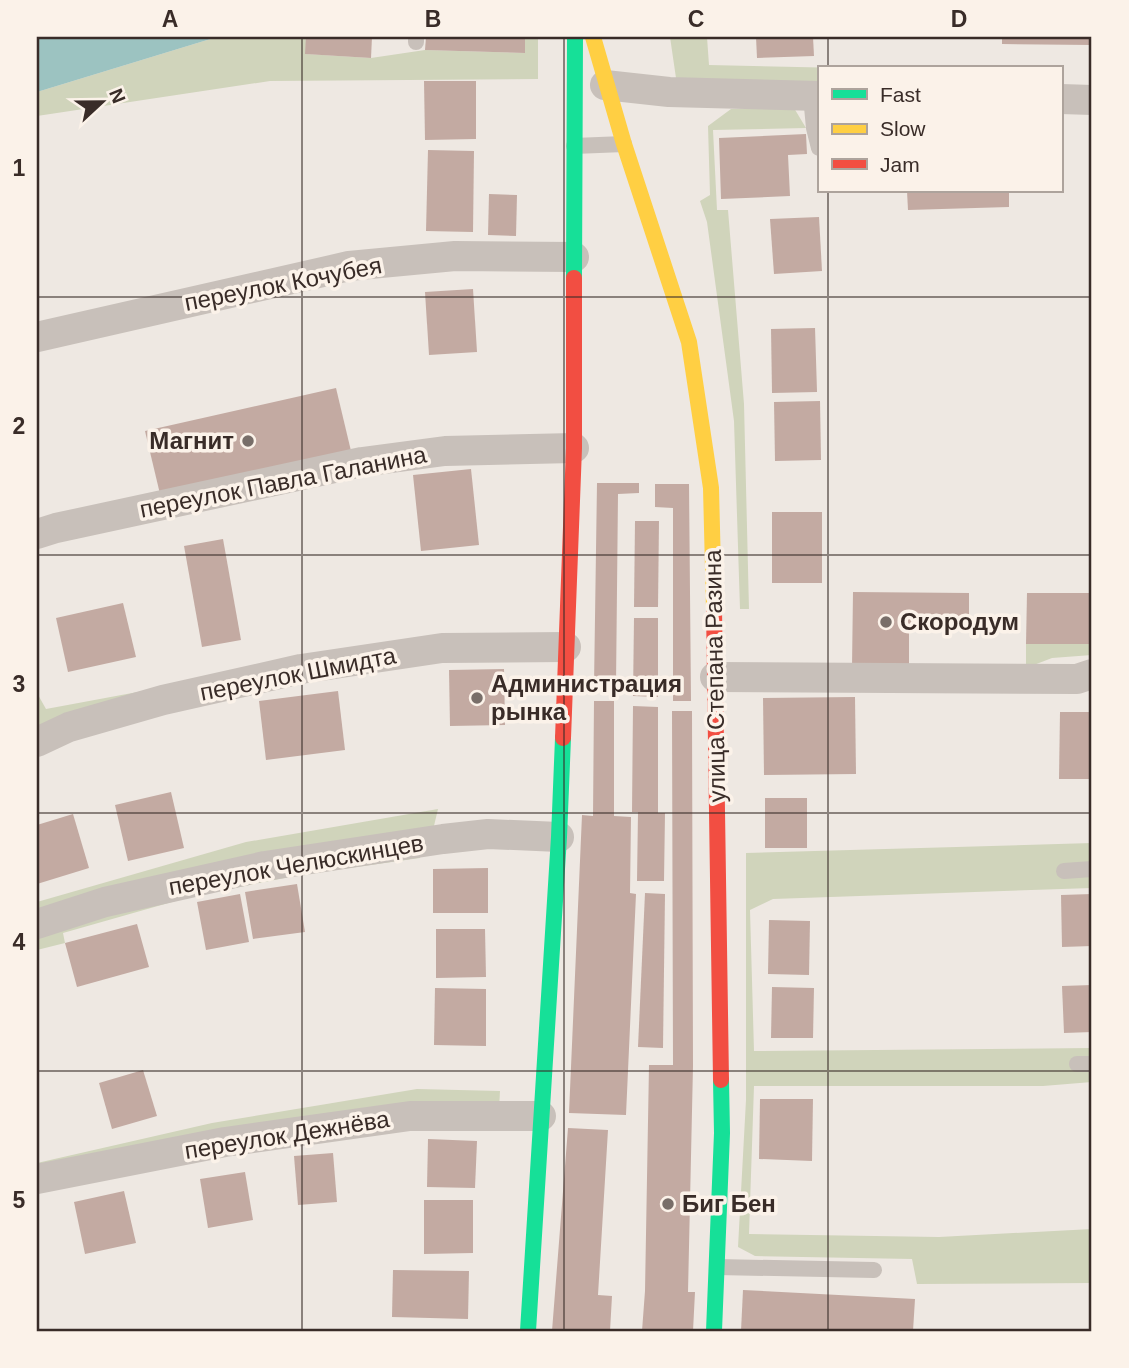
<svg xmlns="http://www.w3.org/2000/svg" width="1129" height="1368" viewBox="0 0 1129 1368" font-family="Helvetica,sans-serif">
  <rect width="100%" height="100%" fill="#eee8e2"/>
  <!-- green -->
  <g fill="#d0d4bb">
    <path d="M217,37H306V54L371,58L425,50L525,53V37H538V79L270,81L37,116V92Z"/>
    <path d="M670,37H707L709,65L844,68H819V84L676,78Z"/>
    <path d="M794,108L806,128L713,130L717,210H728L744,404L749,609H740L734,421L707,222L700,201L710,195L708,126L731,109Z"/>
    <path d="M1026,644H1092V655L1052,658L1026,668Z"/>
    <path d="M186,683L37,731V693L46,709Z"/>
    <path d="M438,809L433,830L37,916V902L246,842Z"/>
    <path d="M1092,843V888L773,899L750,910L754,1051L1092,1048V1082L1043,1086H754L749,1234L939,1237L1092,1229V1283L917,1284L912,1259L755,1256L738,1247L746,1100V853Z"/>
    <path d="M421,851L420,858L300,875L193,896L63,933L65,943L37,950V936L108,912L263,875Z"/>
    <path d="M417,1089L500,1091L499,1109L37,1173V1163L212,1123Z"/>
  </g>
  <!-- water -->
  <path fill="#9cc3c1" d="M37,37H217L37,92Z"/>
  <!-- building -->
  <g fill="#c3aaa2">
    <path d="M306,37H372L371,58L305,54Z"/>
    <path d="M426,37H525V53L425,50Z"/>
    <path d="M756,37H813L814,56L757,58Z"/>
    <path d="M1002,37H1092V45L1002,44Z"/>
    <path d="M424,81H476V139L425,140Z"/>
    <path d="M806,134L807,154L788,155L790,196L721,199L719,138Z"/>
    <path d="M428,150L474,151L473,232L426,231Z"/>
    <path d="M907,191H1009V207L908,210Z"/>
    <path d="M489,194L517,195L516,236L488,235Z"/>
    <path d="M819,217L822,271L774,274L770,219Z"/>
    <path d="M473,289L477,352L429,355L425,292Z"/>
    <path d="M815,328L817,392L772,393L771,329Z"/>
    <path d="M336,388L351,451L160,494L145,431Z"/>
    <path d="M820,401L821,460L775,461L774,402Z"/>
    <path d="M471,469L479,545L421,551L413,475Z"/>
    <path d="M597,483H639V493L618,494L616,685L594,686Z"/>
    <path d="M655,484H689L691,701H673V508L655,507Z"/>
    <rect x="772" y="512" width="50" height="71"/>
    <path d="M635,521H659L658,607H634Z"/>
    <path d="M223,539L241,640L202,647L184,546Z"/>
    <path d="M853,592L969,593V625H909V667H852Z"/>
    <path d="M1027,593H1092V644H1026Z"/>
    <path d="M123,603L136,657L68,672L56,618Z"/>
    <path d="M634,618H658V697L633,696Z"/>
    <path d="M504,669L505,725L450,726L449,670Z"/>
    <path d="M338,691L345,750L266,760L259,701Z"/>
    <path d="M855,697L856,774L764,775L763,698Z"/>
    <path d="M594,701H614V816L631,817L630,893L636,894L626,1115L569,1113L582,815L593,816Z"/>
    <path d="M633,706L658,707V813H665L664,881H637L638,812H632Z"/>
    <path d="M672,711H692L693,1066L688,1292H695L693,1331H642L645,1291L649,1065H673Z"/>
    <path d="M1060,712H1092V779H1059Z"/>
    <path d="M171,792L184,848L128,861L115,805Z"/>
    <rect x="765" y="798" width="42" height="50"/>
    <path d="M73,814L89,868L37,884V825Z"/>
    <path d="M488,868V913H433V869Z"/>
    <path d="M297,884L305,932L253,939L245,892Z"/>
    <path d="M645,893L665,894L663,1048L638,1047Z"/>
    <path d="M240,894L249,942L206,950L197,902Z"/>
    <path d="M1092,894V946L1062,947L1061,895Z"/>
    <path d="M769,920L810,921L809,975L768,974Z"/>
    <path d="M137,924L149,967L77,987L65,943Z"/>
    <path d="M436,929H485L486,977L436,978Z"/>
    <path d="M1092,985V1032L1064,1033L1062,986Z"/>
    <path d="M772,987L814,988L813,1038H771Z"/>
    <path d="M435,988L486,989V1046L434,1045Z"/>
    <path d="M143,1070L157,1116L112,1129L99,1083Z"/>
    <path d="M760,1099H813L812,1161L759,1159Z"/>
    <path d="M568,1128L608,1130L598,1295L612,1296L610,1331H552Z"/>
    <path d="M428,1139L477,1141L475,1188L427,1187Z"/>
    <path d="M333,1153L337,1202L298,1205L294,1156Z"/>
    <path d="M245,1172L253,1220L208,1228L200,1179Z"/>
    <path d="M124,1191L136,1243L85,1254L74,1202Z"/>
    <path d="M424,1200H473V1253L424,1254Z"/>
    <path d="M393,1270L469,1271L468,1319L392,1317Z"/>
    <path d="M743,1290L915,1299L913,1331H741Z"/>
  </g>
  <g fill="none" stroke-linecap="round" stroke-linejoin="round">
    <!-- lane -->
    <g stroke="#c8c0ba" stroke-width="16">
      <path d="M416,42V37"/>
      <path d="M811,96L814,128L819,148"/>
      <path d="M574,146L624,144"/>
      <path d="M1064,871L1092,869"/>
      <path d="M1077,1064H1092"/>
      <path d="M717,1267L874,1270"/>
    </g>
    <!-- street -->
    <g stroke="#c8c0ba" stroke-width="30">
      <path d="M605,85L669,92L819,96"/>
      <path d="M1061,99L1092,100"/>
      <path d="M37,337L349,266L455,256L574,257"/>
      <path d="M37,534L56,528L362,462L445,451L574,448"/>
      <path d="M715,677L1077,679L1092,674"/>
      <path d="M37,742L69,727L163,700L301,669L442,648L566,647"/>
      <path d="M37,924L105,902L265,866L443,839L488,834L559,837"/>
      <path d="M37,1179L225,1142L410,1116H541"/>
    </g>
    <!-- fast -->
    <g stroke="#16e098" stroke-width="16">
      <path d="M574,278L575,37"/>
      <path d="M528,1331L559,837L563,738"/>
      <path d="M714,1331L722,1133L721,1080"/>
    </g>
    <!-- slow -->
    <path stroke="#ffcf43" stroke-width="16" d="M593,37L624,144L689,342L711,488L714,609"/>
    <!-- jam -->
    <g stroke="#f24e42" stroke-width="16">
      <path d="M714,609L721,1080"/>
      <path d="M563,738L574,448V278"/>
    </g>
  </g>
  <!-- grid -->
  <path fill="none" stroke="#392c28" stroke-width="2" stroke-opacity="0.55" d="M302,37V1331M564,37V1331M828,37V68M828,191V1331M37,297H1092M37,555H1092M37,813H1092M37,1071H1092"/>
  <!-- markers -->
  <g fill="#786e69" stroke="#fbf2e9" stroke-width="2.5">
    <circle cx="248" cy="441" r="7"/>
    <circle cx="886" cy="622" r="7"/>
    <circle cx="477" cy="698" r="7"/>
    <circle cx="668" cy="1204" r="7"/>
  </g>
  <g text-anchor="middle" stroke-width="7" stroke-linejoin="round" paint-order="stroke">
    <!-- street labels -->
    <g font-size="24" fill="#392c28" stroke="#fbf2e9">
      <text transform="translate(283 284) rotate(-11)" y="8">переулок Кочубея</text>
      <text transform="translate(283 482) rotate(-11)" y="8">переулок Павла Галанина</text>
      <text transform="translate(298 674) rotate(-11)" y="8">переулок Шмидта</text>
      <text transform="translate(715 676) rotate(-91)" y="8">улица Степана Разина</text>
      <text transform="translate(296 865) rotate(-10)" y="8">переулок Челюскинцев</text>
      <text transform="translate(287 1135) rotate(-9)" y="8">переулок Дежнёва</text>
    </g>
    <!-- poi labels -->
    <g font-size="24" font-weight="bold" fill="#392c28" stroke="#fbf2e9" text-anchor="start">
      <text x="234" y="449" text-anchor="end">Магнит</text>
      <text x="900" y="630">Скородум</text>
      <text x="491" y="692">Администрация<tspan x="491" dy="28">рынка</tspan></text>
      <text x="682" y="1212">Биг Бен</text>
    </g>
  </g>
  <!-- border -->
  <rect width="1129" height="1368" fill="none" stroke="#fbf2e9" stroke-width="77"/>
  <!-- legend -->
  <rect x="818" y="66" width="245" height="126" fill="#fbf2e9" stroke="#ada39c" stroke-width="2"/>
  <rect x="832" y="89" width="35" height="10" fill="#16e098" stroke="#ada39c" stroke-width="2"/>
  <text x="880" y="102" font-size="21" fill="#392c28">Fast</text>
  <rect x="832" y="124" width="35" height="10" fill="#ffcf43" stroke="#ada39c" stroke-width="2"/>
  <text x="880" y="136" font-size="21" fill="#392c28">Slow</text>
  <rect x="832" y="159" width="35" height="10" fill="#f24e42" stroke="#ada39c" stroke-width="2"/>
  <text x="880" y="172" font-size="21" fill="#392c28">Jam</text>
  <!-- north arrow -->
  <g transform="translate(102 102) rotate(68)" stroke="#fbf2e9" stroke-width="5" paint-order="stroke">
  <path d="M0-5L12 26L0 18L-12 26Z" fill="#392c28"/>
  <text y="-10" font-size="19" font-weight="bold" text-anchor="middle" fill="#392c28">N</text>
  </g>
  <rect x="38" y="38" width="1052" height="1292" fill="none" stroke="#392c28" stroke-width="2.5"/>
  <g font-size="23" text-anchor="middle" font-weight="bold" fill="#392c28">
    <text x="170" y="27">A</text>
    <text x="433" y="27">B</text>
    <text x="696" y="27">C</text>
    <text x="959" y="27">D</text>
    <text x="19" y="176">1</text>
    <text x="19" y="434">2</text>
    <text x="19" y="692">3</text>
    <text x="19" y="950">4</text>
    <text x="19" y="1208">5</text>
  </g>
</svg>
